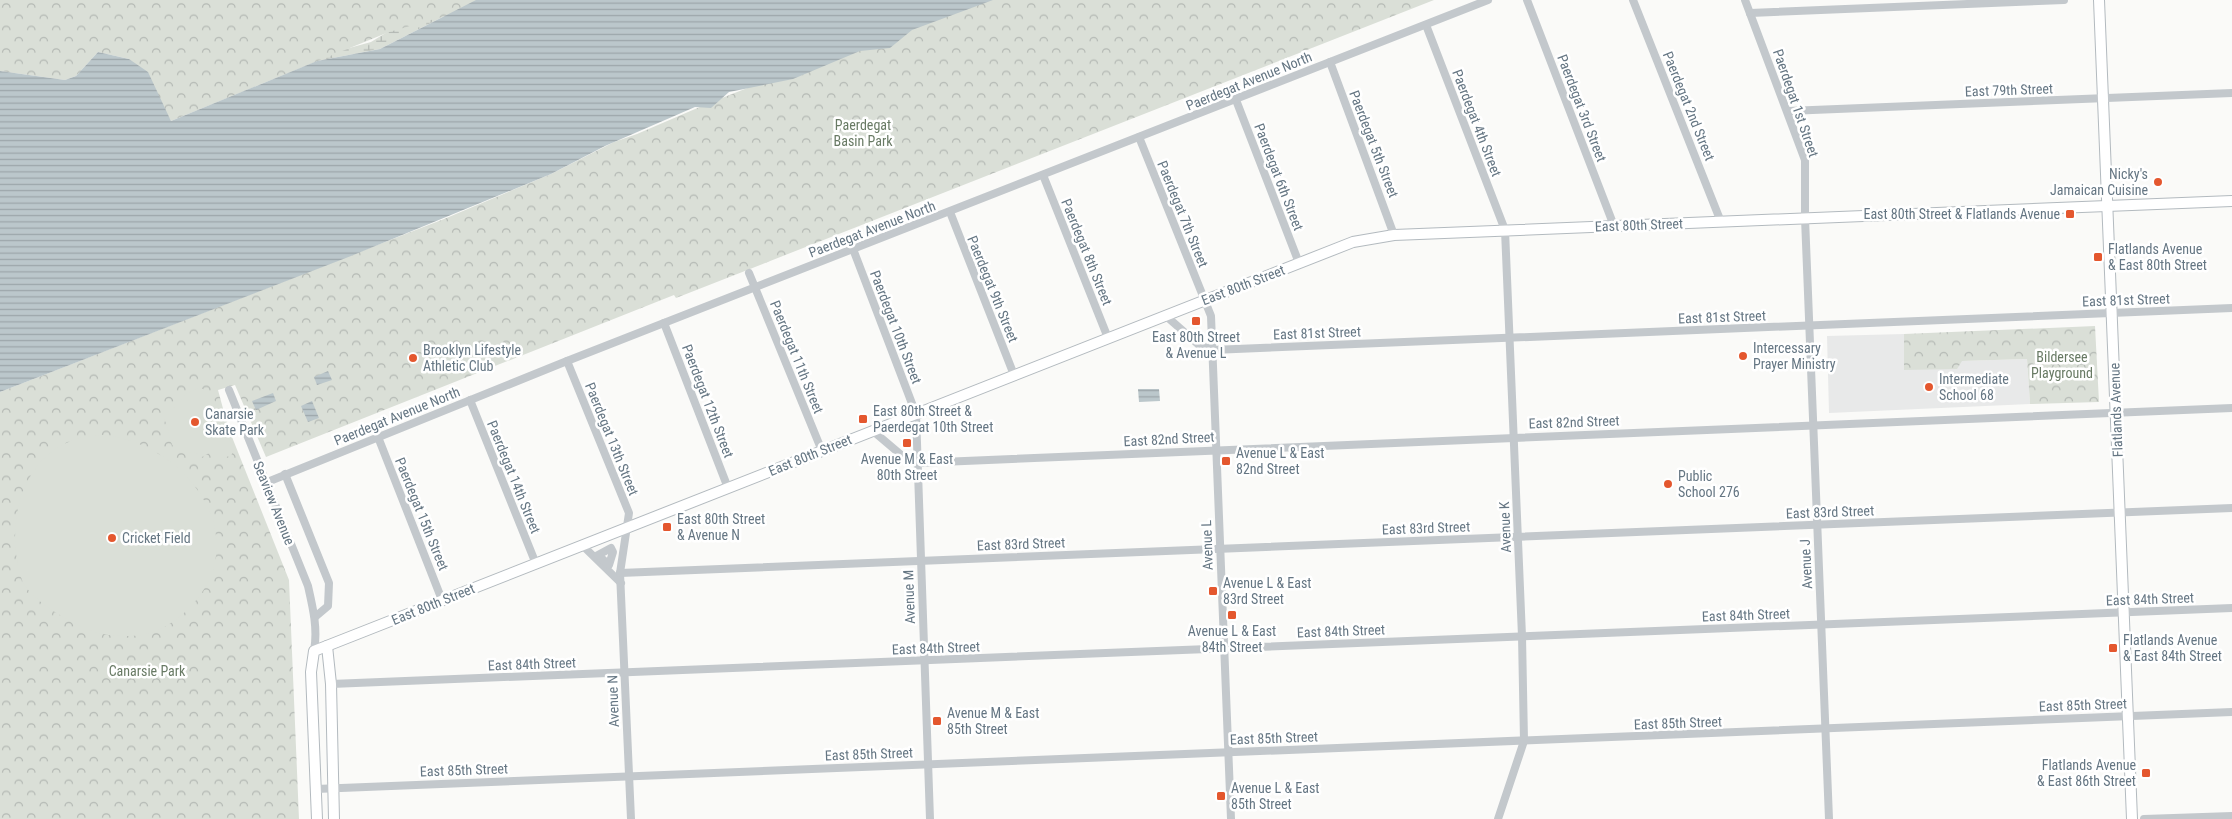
<svg xmlns="http://www.w3.org/2000/svg" width="2232" height="819" viewBox="0 0 2232 819" font-family="'Roboto Condensed',sans-serif">
  <defs>
    <pattern id="wetland-marsh" width="20" height="14" patternUnits="userSpaceOnUse" patternTransform="scale(1.25)"><rect width="20" height="14" fill="#dadfd7"/><path d="M1 5h8M5 5V1M11 12h8M15 12V8" fill="none" stroke="#b4b9b4"/></pattern>
    <pattern id="park-crowns" width="20" height="18" patternUnits="userSpaceOnUse" patternTransform="scale(1.25)"><rect width="20" height="18" fill="#dadfd7"/><path d="M2 6a3 3 0 1 1 6 0M12 15a3 3 0 1 1 6 0" fill="none" stroke="#b4b9b4"/></pattern>
    <pattern id="water-rules" width="6" height="5" patternUnits="userSpaceOnUse" patternTransform="scale(1.25)"><rect width="6" height="5" fill="#bbc7cb"/><path d="M0 2.5h6" fill="none" stroke="#9ca6aa"/></pattern>
  </defs>
  <rect width="100%" height="100%" fill="#fafaf8"/>
  <!-- built -->
  <path fill="#e8e9e9" d="M1904,334V370L1961,361L2027,359L2030,404L1829,413L1827,336Z"/>
  <!-- wetland -->
  <path fill="url(#wetland-marsh)" d="M476,0L380,49L317,61L331,53L371,42L397,26Z"/>
  <!-- park -->
  <g fill="url(#park-crowns)">
    <path d="M0,0H501L389,32L171,121L144,75L129,59L98,52L76,76L65,80L0,71Z"/>
    <path d="M973,0H1434L676,298L674,295L266,457L235,385L218,390L228,427L289,580L299,819H0V392L444,219L551,174L614,142L637,134L709,103Z"/>
    <path d="M2095,326L2099,402L2030,404L2027,359L1962,361L1957,369L1904,370V334Z"/>
  </g>
  <!-- garden -->
  <g fill="#dadfd7">
    <path d="M201,388C224,398 221,431 234,449L231,456L219,458L209,453L202,457L195,452C166,458 173,436 164,419C176,408 183,390 201,388Z"/>
    <path d="M104,435C189,444 260,543 185,612C171,625 151,636 131,636C103,637 87,631 63,617C48,608 33,598 23,583C0,518 27,435 104,435Z"/>
  </g>
  <!-- water -->
  <g fill="url(#water-rules)">
    <path d="M476,0H993L912,30L890,48L860,51L793,79L729,92L711,108L695,107L605,146L551,174L351,256L0,392V71L65,80L76,76L98,52L129,59L148,72L171,121L317,61L380,49Z"/>
    <path d="M328,371L332,380L317,385L314,377Z"/>
    <path d="M1138,389H1159L1160,401L1139,402Z"/>
    <path d="M273,393L276,401L256,410L252,401Z"/>
    <path d="M312,401L319,418L308,422L301,406Z"/>
  </g>
  <g fill="none" stroke-linecap="round" stroke-linejoin="round">
    <!-- secondary casing -->
    <g stroke="#b3babf" stroke-width="12">
      <g id="secondary">
        <path d="M2099,0L2132,819"/>
        <path d="M327,646L331,684L334,819"/>
        <path d="M317,819L311,672L314,651L1353,242L1394,235L2232,201"/>
      </g>
    </g>
    <!-- street -->
    <g stroke="#c3c8cc" stroke-width="8">
      <path d="M1527,0L1614,226"/>
      <path d="M1633,0L1721,222"/>
      <path d="M1745,0L1805,160V218L1829,819"/>
      <path d="M1750,13L2064,0"/>
      <path d="M1426,25L1505,230L1522,636L1524,741L1498,819"/>
      <path d="M1330,62L1394,235"/>
      <path d="M1236,100L1299,263"/>
      <path d="M1788,111L2232,93"/>
      <path d="M1139,137L1211,316L1231,819"/>
      <path d="M1043,175L1108,338"/>
      <path d="M950,212L1014,375"/>
      <path d="M853,249L916,414L930,819"/>
      <path d="M749,273L822,451"/>
      <path d="M1166,316L1199,345L1212,350L2232,308"/>
      <path d="M664,323L728,488"/>
      <path d="M567,361L629,513L620,573L631,819"/>
      <path d="M229,390L308,586C313,608 318,629 314,651"/>
      <path d="M470,400L536,564"/>
      <path d="M873,431L906,459L917,463L2232,408"/>
      <path d="M378,437L442,600"/>
      <path d="M285,474L329,583L328,606L315,617"/>
      <path d="M265,483L567,361L1488,0"/>
      <path d="M582,545L621,583"/>
      <path d="M611,548L613,552L609,565L598,555Z"/>
      <path d="M620,573L2232,508"/>
      <path d="M331,684L2232,608"/>
      <path d="M316,789L2232,712"/>
      <path d="M2144,819L2232,816"/>
    </g>
    <!-- secondary -->
    <use href="#secondary" stroke="#fff" stroke-width="10"/>
  </g>
  <!-- markers -->
  <g fill="#e4572e" stroke="#fff" stroke-width="2">
    <circle cx="2158" cy="182" r="5"/>
    <rect x="2065" y="209" width="10" height="10" rx="2.5"/>
    <rect x="2093" y="252" width="10" height="10" rx="2.5"/>
    <rect x="1191" y="316" width="10" height="10" rx="2.5"/>
    <circle cx="1743" cy="356" r="5"/>
    <circle cx="413" cy="358" r="5"/>
    <circle cx="1929" cy="387" r="5"/>
    <rect x="858" y="414" width="10" height="10" rx="2.5"/>
    <circle cx="195" cy="422" r="5"/>
    <rect x="902" y="438" width="10" height="10" rx="2.5"/>
    <rect x="1221" y="456" width="10" height="10" rx="2.5"/>
    <circle cx="1668" cy="484" r="5"/>
    <rect x="662" y="522" width="10" height="10" rx="2.5"/>
    <circle cx="112" cy="538" r="5"/>
    <rect x="1208" y="586" width="10" height="10" rx="2.5"/>
    <rect x="1227" y="610" width="10" height="10" rx="2.5"/>
    <rect x="2108" y="643" width="10" height="10" rx="2.5"/>
    <rect x="932" y="716" width="10" height="10" rx="2.5"/>
    <rect x="2141" y="768" width="10" height="10" rx="2.5"/>
    <rect x="1216" y="791" width="10" height="10" rx="2.5"/>
  </g>
  <g text-anchor="middle" stroke-width="5" stroke-linejoin="round" paint-order="stroke">
    <!-- street labels -->
    <g font-size="14" fill="#657683" stroke="#fff">
      <text transform="translate(1249 81) rotate(-22)" y="5">Paerdegat Avenue North</text>
      <text transform="translate(2009 90) rotate(-2)" y="5">East 79th Street</text>
      <text transform="translate(1796 103) rotate(71)" y="5">Paerdegat 1st Street</text>
      <text transform="translate(1689 106) rotate(68)" y="5">Paerdegat 2nd Street</text>
      <text transform="translate(1582 108) rotate(69)" y="5">Paerdegat 3rd Street</text>
      <text transform="translate(1477 123) rotate(69)" y="5">Paerdegat 4th Street</text>
      <text transform="translate(1374 144) rotate(69)" y="5">Paerdegat 5th Street</text>
      <text transform="translate(1279 177) rotate(69)" y="5">Paerdegat 6th Street</text>
      <text transform="translate(1183 214) rotate(68)" y="5">Paerdegat 7th Street</text>
      <text transform="translate(1639 225) rotate(-2)" y="5">East 80th Street</text>
      <text transform="translate(872 229) rotate(-21)" y="5">Paerdegat Avenue North</text>
      <text transform="translate(1087 252) rotate(68)" y="5">Paerdegat 8th Street</text>
      <text transform="translate(1243 285) rotate(-21)" y="5">East 80th Street</text>
      <text transform="translate(993 289) rotate(68)" y="5">Paerdegat 9th Street</text>
      <text transform="translate(2126 300) rotate(-2)" y="5">East 81st Street</text>
      <text transform="translate(1722 317) rotate(-2)" y="5">East 81st Street</text>
      <text transform="translate(896 327) rotate(69)" y="5">Paerdegat 10th Street</text>
      <text transform="translate(1317 333) rotate(-2)" y="5">East 81st Street</text>
      <text transform="translate(797 357) rotate(68)" y="5">Paerdegat 11th Street</text>
      <text transform="translate(708 401) rotate(69)" y="5">Paerdegat 12th Street</text>
      <text transform="translate(2116 410) rotate(-92)" y="5">Flatlands Avenue</text>
      <text transform="translate(397 416) rotate(-22)" y="5">Paerdegat Avenue North</text>
      <text transform="translate(1574 422) rotate(-2)" y="5">East 82nd Street</text>
      <text transform="translate(612 439) rotate(68)" y="5">Paerdegat 13th Street</text>
      <text transform="translate(1169 439) rotate(-3)" y="5">East 82nd Street</text>
      <text transform="translate(810 455) rotate(-22)" y="5">East 80th Street</text>
      <text transform="translate(514 477) rotate(68)" y="5">Paerdegat 14th Street</text>
      <text transform="translate(274 503) rotate(68)" y="5">Seaview Avenue</text>
      <text transform="translate(1830 512) rotate(-2)" y="5">East 83rd Street</text>
      <text transform="translate(422 514) rotate(68)" y="5">Paerdegat 15th Street</text>
      <text transform="translate(1505 527) rotate(-92)" y="5">Avenue K</text>
      <text transform="translate(1426 528) rotate(-2)" y="5">East 83rd Street</text>
      <text transform="translate(1021 544) rotate(-2)" y="5">East 83rd Street</text>
      <text transform="translate(1207 545) rotate(-92)" y="5">Avenue L</text>
      <text transform="translate(1806 564) rotate(-93)" y="5">Avenue J</text>
      <text transform="translate(909 597) rotate(-92)" y="5">Avenue M</text>
      <text transform="translate(2150 599) rotate(-2)" y="5">East 84th Street</text>
      <text transform="translate(433 604) rotate(-22)" y="5">East 80th Street</text>
      <text transform="translate(1746 615) rotate(-2)" y="5">East 84th Street</text>
      <text transform="translate(1341 631) rotate(-2)" y="5">East 84th Street</text>
      <text transform="translate(936 648) rotate(-2)" y="5">East 84th Street</text>
      <text transform="translate(532 664) rotate(-2)" y="5">East 84th Street</text>
      <text transform="translate(613 701) rotate(-92)" y="5">Avenue N</text>
      <text transform="translate(2083 705) rotate(-2)" y="5">East 85th Street</text>
      <text transform="translate(1678 723) rotate(-2)" y="5">East 85th Street</text>
      <text transform="translate(1274 738) rotate(-2)" y="5">East 85th Street</text>
      <text transform="translate(869 754) rotate(-2)" y="5">East 85th Street</text>
      <text transform="translate(464 770) rotate(-2)" y="5">East 85th Street</text>
    </g>
    <!-- park labels -->
    <g font-size="14" fill="#687a64" stroke="#fff">
      <text x="863" y="130">Paerdegat<tspan x="863" dy="16">Basin Park</tspan></text>
      <text x="2062" y="362">Bildersee<tspan x="2062" dy="16">Playground</tspan></text>
      <text x="147" y="676">Canarsie Park</text>
    </g>
    <!-- poi labels -->
    <g font-size="14" fill="#657683" stroke="#fff" text-anchor="start">
      <text x="2148" y="179" text-anchor="end">Nicky's<tspan x="2148" dy="16">Jamaican Cuisine</tspan></text>
      <text x="2060" y="219" text-anchor="end">East 80th Street &amp; Flatlands Avenue</text>
      <text x="2108" y="254">Flatlands Avenue<tspan x="2108" dy="16">&amp; East 80th Street</tspan></text>
      <text x="1196" y="342" text-anchor="middle">East 80th Street<tspan x="1196" dy="16">&amp; Avenue L</tspan></text>
      <text x="1753" y="353">Intercessary<tspan x="1753" dy="16">Prayer Ministry</tspan></text>
      <text x="423" y="355">Brooklyn Lifestyle<tspan x="423" dy="16">Athletic Club</tspan></text>
      <text x="1939" y="384">Intermediate<tspan x="1939" dy="16">School 68</tspan></text>
      <text x="873" y="416">East 80th Street &amp;<tspan x="873" dy="16">Paerdegat 10th Street</tspan></text>
      <text x="205" y="419">Canarsie<tspan x="205" dy="16">Skate Park</tspan></text>
      <text x="1236" y="458">Avenue L &amp; East<tspan x="1236" dy="16">82nd Street</tspan></text>
      <text x="907" y="464" text-anchor="middle">Avenue M &amp; East<tspan x="907" dy="16">80th Street</tspan></text>
      <text x="1678" y="481">Public<tspan x="1678" dy="16">School 276</tspan></text>
      <text x="677" y="524">East 80th Street<tspan x="677" dy="16">&amp; Avenue N</tspan></text>
      <text x="122" y="543">Cricket Field</text>
      <text x="1223" y="588">Avenue L &amp; East<tspan x="1223" dy="16">83rd Street</tspan></text>
      <text x="1232" y="636" text-anchor="middle">Avenue L &amp; East<tspan x="1232" dy="16">84th Street</tspan></text>
      <text x="2123" y="645">Flatlands Avenue<tspan x="2123" dy="16">&amp; East 84th Street</tspan></text>
      <text x="947" y="718">Avenue M &amp; East<tspan x="947" dy="16">85th Street</tspan></text>
      <text x="2136" y="770" text-anchor="end">Flatlands Avenue<tspan x="2136" dy="16">&amp; East 86th Street</tspan></text>
      <text x="1231" y="793">Avenue L &amp; East<tspan x="1231" dy="16">85th Street</tspan></text>
    </g>
  </g>
</svg>
